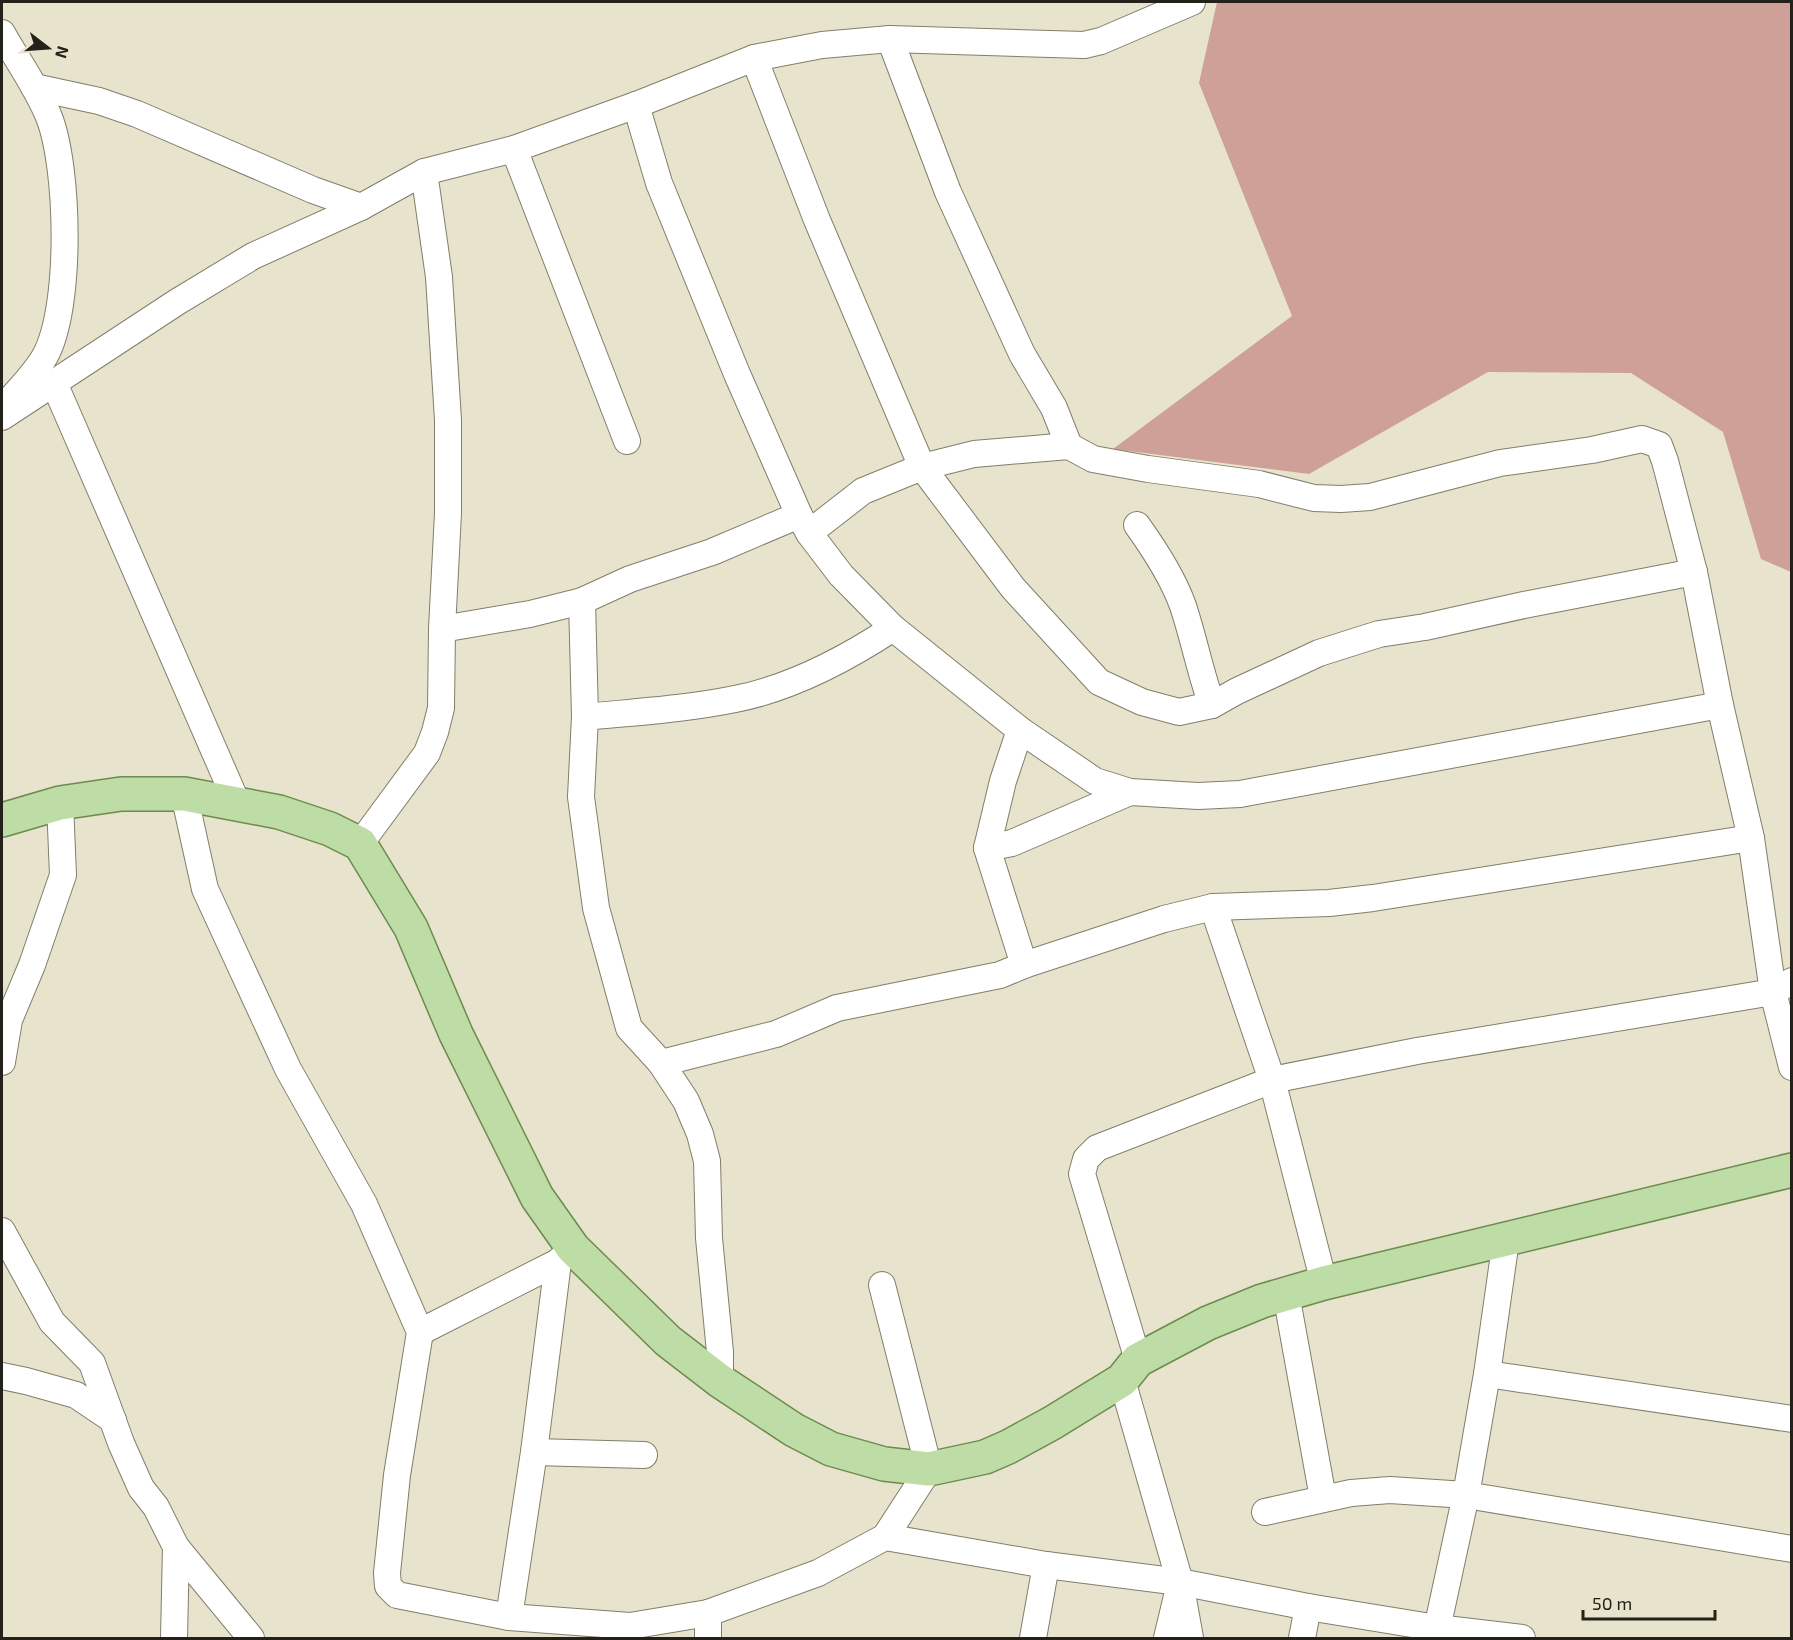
<svg xmlns="http://www.w3.org/2000/svg" width="1793" height="1640" viewBox="0 0 1793 1640" font-family="'Exo 2',sans-serif">
  <rect width="100%" height="100%" fill="#e8e3cc"/>
  <!-- forest -->
  <path fill="#cea098" d="M1217,2H1791V572L1761,559L1723,432L1631,373L1488,372L1309,474L1113,449L1292,316L1199,83Z"/>
  <g fill="none" stroke-linecap="round" stroke-linejoin="round">
    <!-- minor casing -->
    <g stroke="#827e69" stroke-width="28">
      <g id="minor">
        <path d="M2,33C17,60 37,87 49,117C69,168 72,308 45,356C35,374 18,390 5,406"/>
        <path d="M890,39L948,192L1022,354L1054,408L1069,446"/>
        <path d="M754,58L817,220L922,467L1013,588L1099,682L1142,702L1179,712L1212,705L1237,691L1319,653L1379,634L1425,627L1524,605L1694,572L1720,705L1751,838L1773,992L1792,1067"/>
        <path d="M34,87L99,101L137,114L313,190L361,207"/>
        <path d="M636,105L659,183L737,374L799,515L809,533"/>
        <path d="M514,149L627,441"/>
        <path d="M54,383L237,803"/>
        <path d="M2,417L177,302L253,256L361,207L424,172L514,149L636,105L754,58L822,45L890,39L1084,45L1101,41L1192,2"/>
        <path d="M1137,525C1155,550 1173,578 1183,606C1194,639 1200,672 1212,705"/>
        <path d="M1694,572L1665,461L1659,445L1642,439L1592,450L1500,463L1370,497L1341,499L1314,498L1259,484L1148,469L1093,459L1069,446L974,454L922,467L863,491L809,533L841,575L893,628L1020,730L1095,781L1130,792L1198,796L1240,794L1720,705"/>
        <path d="M582,601L585,717L581,797L596,908L629,1028L661,1063L686,1101L700,1134L707,1161L709,1238L720,1352V1381"/>
        <path d="M442,629L530,614L582,601L630,579L712,552L799,515"/>
        <path d="M585,717C635,712 686,709 735,699C792,688 846,659 893,628"/>
        <path d="M1020,730L1003,781L987,848L1024,965"/>
        <path d="M184,794L205,889L288,1069L364,1204L420,1332L397,1475L387,1573L388,1586L397,1595L509,1617L630,1626L708,1613L818,1573L885,1537L929,1469L882,1285"/>
        <path d="M360,844L427,753L435,732L441,708L442,629L448,513V420L439,277L424,172"/>
        <path d="M987,848L1012,843L1130,792"/>
        <path d="M1213,907L1272,1080L1324,1283"/>
        <path d="M2,1062L9,1020L32,965L63,875L60,803"/>
        <path d="M661,1063L776,1034L837,1008L1000,975L1024,965L1164,919L1213,907L1329,903L1373,898L1751,838"/>
        <path d="M2,1231L52,1322L92,1363L121,1443L141,1488L156,1507L176,1547L174,1638"/>
        <path d="M1286,1294L1323,1498"/>
        <path d="M420,1332L558,1262"/>
        <path d="M1138,1360L1082,1174L1086,1159L1097,1148L1272,1080L1417,1051L1773,992L1792,981"/>
        <path d="M1487,1374L1792,1419"/>
        <path d="M2,1376L26,1381L76,1395L113,1420"/>
        <path d="M1122,1380L1180,1582L1190,1638"/>
        <path d="M534,1452L644,1455"/>
        <path d="M1265,1512L1351,1493L1390,1490L1466,1495L1792,1549"/>
        <path d="M885,1537L1046,1565L1180,1582L1308,1607L1437,1628L1522,1638"/>
        <path d="M176,1547L251,1638"/>
        <path d="M509,1617L534,1452L558,1262L573,1248"/>
        <path d="M708,1638V1613"/>
        <path d="M1033,1638L1046,1565"/>
        <path d="M1167,1638L1178,1592"/>
        <path d="M1302,1638L1308,1607"/>
        <path d="M1435,1638L1466,1495L1487,1374L1506,1240"/>
      </g>
    </g>
    <!-- major casing -->
    <g stroke="#6c8b4d" stroke-width="36">
      <path id="major" d="M2,820L60,803L121,794H184L279,812L330,829L360,844L411,928L456,1034L537,1197L573,1248L668,1341L720,1381L794,1430L831,1449L884,1464L929,1469L985,1457L1008,1447L1052,1423L1122,1380L1138,1360L1208,1323L1262,1301L1324,1283L1792,1170"/>
    </g>
    <!-- minor -->
    <use href="#minor" stroke="#fff" stroke-width="26"/>
    <!-- major -->
    <use href="#major" stroke="#bedca5" stroke-width="33"/>
  </g>
  <!-- border -->
  <rect width="1793" height="1640" fill="none" stroke="#232119" stroke-width="6"/>
  <!-- north arrow -->
  <g transform="translate(48 48) rotate(107)" stroke="#e8e3cc" stroke-width="4.5" paint-order="stroke">
  <path d="M0-4.5L10 22L0 15L-10 22Z" fill="#232119"/>
  <text y="-9" font-size="16" font-weight="bold" text-anchor="middle" fill="#232119">N</text>
  </g>
  <!-- scale -->
  <path d="M1583 1610v9h132v-9" fill="none" stroke="#232119" stroke-width="3"/>
  <text x="1592" y="1610" font-size="18" fill="#232119" stroke="#e8e3cc" stroke-width="4.5" paint-order="stroke">50 m</text>
</svg>
